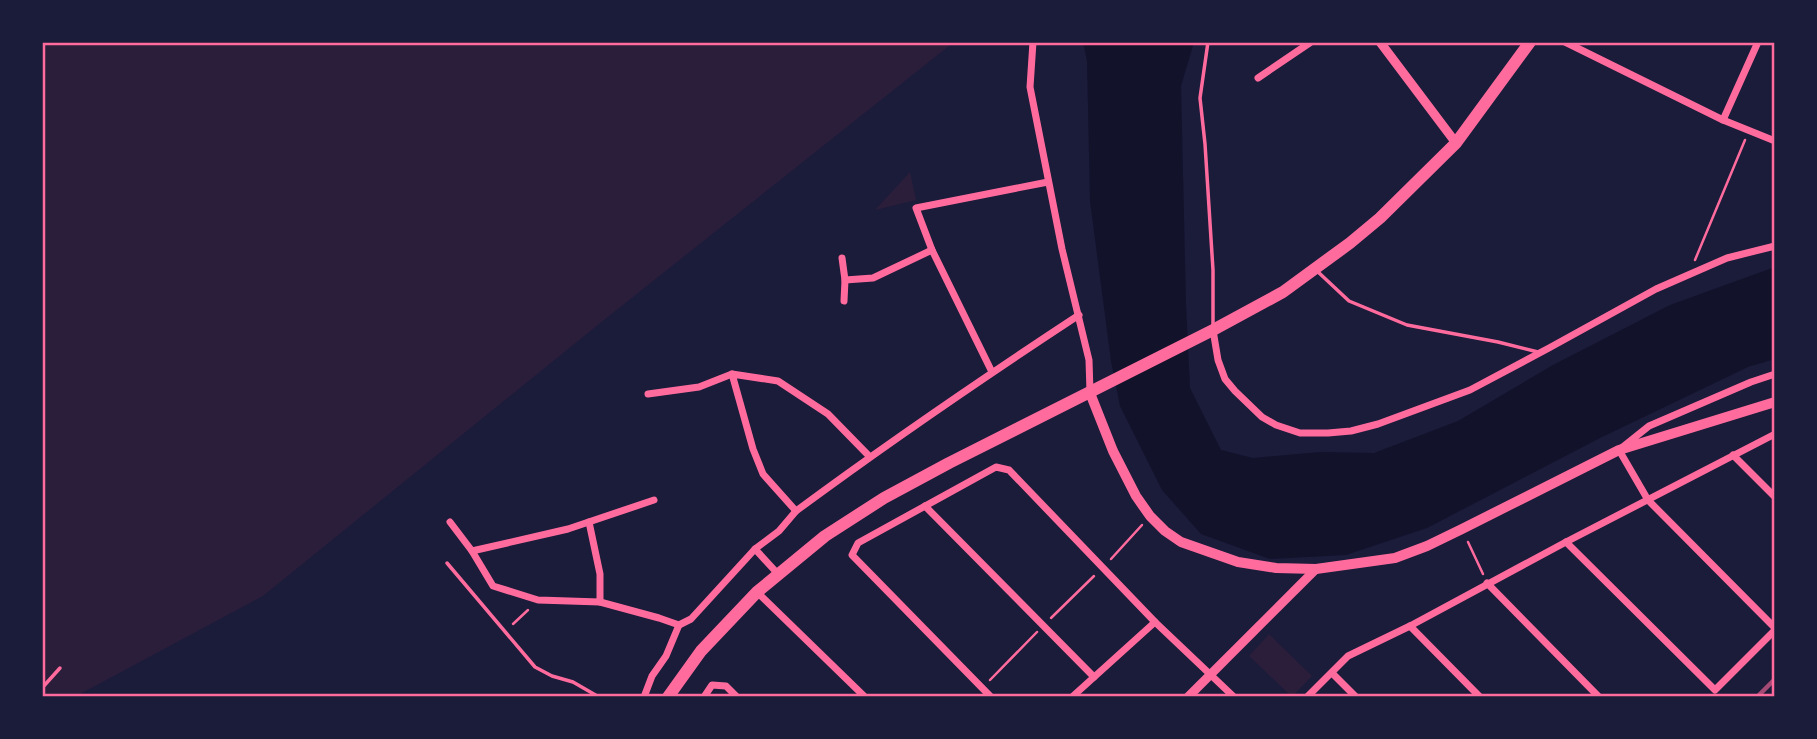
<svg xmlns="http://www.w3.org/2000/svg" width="1817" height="739" viewBox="0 0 1817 739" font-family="Arial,sans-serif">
  <rect width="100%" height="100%" fill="#1b1b3a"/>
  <!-- green -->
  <g fill="#2a1e3b">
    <path d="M42,42H954L599,324L263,596L82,693L72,697H42Z"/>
    <path d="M910,172L916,200L875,210Z"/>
    <path d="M1269,634L1312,676L1292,697L1249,656Z"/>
  </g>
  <!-- water -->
  <path fill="#12122b" d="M1083,42H1194L1181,86L1186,304L1190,388L1221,450L1253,458L1320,452L1374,453L1458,421L1553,365L1670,305L1775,267V359L1748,367L1600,438L1427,528L1346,555L1270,559L1201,534L1162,490L1120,406L1111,361L1090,201L1087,61Z"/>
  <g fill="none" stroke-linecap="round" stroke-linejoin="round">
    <!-- path -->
    <g stroke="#ff6b9d" stroke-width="2.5">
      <path d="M1695,260L1745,140"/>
      <path d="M1468,542L1483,574"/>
      <path d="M1111,559L1142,525"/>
      <path d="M1051,618L1094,576"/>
      <path d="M513,624L528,610"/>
      <path d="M990,680L1037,632"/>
    </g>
    <!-- service -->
    <g stroke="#ff6b9d" stroke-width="3.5">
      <path d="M1208,42L1200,98L1205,144L1213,270V326"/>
      <path d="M1317,271L1349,301L1407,325L1498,342L1538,352"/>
      <path d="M447,563L535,667L552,676L573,682L599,697"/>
      <path d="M42,688L60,668"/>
    </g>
    <!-- minor -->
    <g stroke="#ff6b9d" stroke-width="7">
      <path d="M1033,42L1030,87L1062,249L1089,360L1090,392"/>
      <path d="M1565,42L1723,120L1775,141"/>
      <path d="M1258,78L1311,42"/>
      <path d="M1723,120L1758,42"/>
      <path d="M842,258L845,280L844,301"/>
      <path d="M845,280L873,278L932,250"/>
      <path d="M1213,330L1218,360L1225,379L1235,391L1262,417L1276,425L1300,433H1328L1351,431L1378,424L1470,390L1549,348L1656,289L1727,258L1775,246"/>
      <path d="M992,372L932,250L916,208L1048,182"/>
      <path d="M1775,374L1751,382L1649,426L1619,450L1648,500L1775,628"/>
      <path d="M648,394L699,387L732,374"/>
      <path d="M1733,455L1775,497"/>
      <path d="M870,457L828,414L778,381L732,374L753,449L763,474L796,511C888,443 983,378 1079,315"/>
      <path d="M925,506L1094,677"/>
      <path d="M450,522L472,551L568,529L654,500"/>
      <path d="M1566,542L1715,690L1775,630"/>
      <path d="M755,549L778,574"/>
      <path d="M472,551L493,586L538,600L600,602V574L589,522"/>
      <path d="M1487,583L1599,697"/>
      <path d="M757,592L865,697"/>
      <path d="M600,602L659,618L679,625"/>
      <path d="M1155,622L1234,697"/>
      <path d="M1410,626L1480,697"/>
      <path d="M1332,673L1356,697"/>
      <path d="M644,697L652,676L666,656L679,625L691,619L755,549L779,531L796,511"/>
      <path d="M704,697L712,685L726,686L737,697"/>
      <path d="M991,697L852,555L858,543L996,467L1009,470L1155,622L1072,697"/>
      <path d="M1307,697L1348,656L1410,626L1566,542L1775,434"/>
    </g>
    <!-- tertiary -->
    <g stroke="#ff6b9d" stroke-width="9">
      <path d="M1380,42L1456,143"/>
      <path d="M1188,697L1316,569"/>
    </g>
    <!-- secondary -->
    <path stroke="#ff6b9d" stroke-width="10" d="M1090,393L1113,451L1136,496L1150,516L1165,531L1181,542L1238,562L1276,568L1316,569L1395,558L1427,546L1462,529L1619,450L1775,402"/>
    <!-- trunk -->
    <path stroke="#ff6b9d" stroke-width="12" d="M668,697L701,651L757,592L825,536L884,498L949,463L1213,330L1283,292L1350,243L1380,218L1456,143L1530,42"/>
    <!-- rail -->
    <path stroke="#a44b75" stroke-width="4.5" d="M1757,697L1775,679"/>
  </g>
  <!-- border -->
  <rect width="1817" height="739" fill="none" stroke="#1b1b3a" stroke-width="88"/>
  <rect x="44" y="44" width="1729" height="651" fill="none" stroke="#ff6b9d" stroke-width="2.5"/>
</svg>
